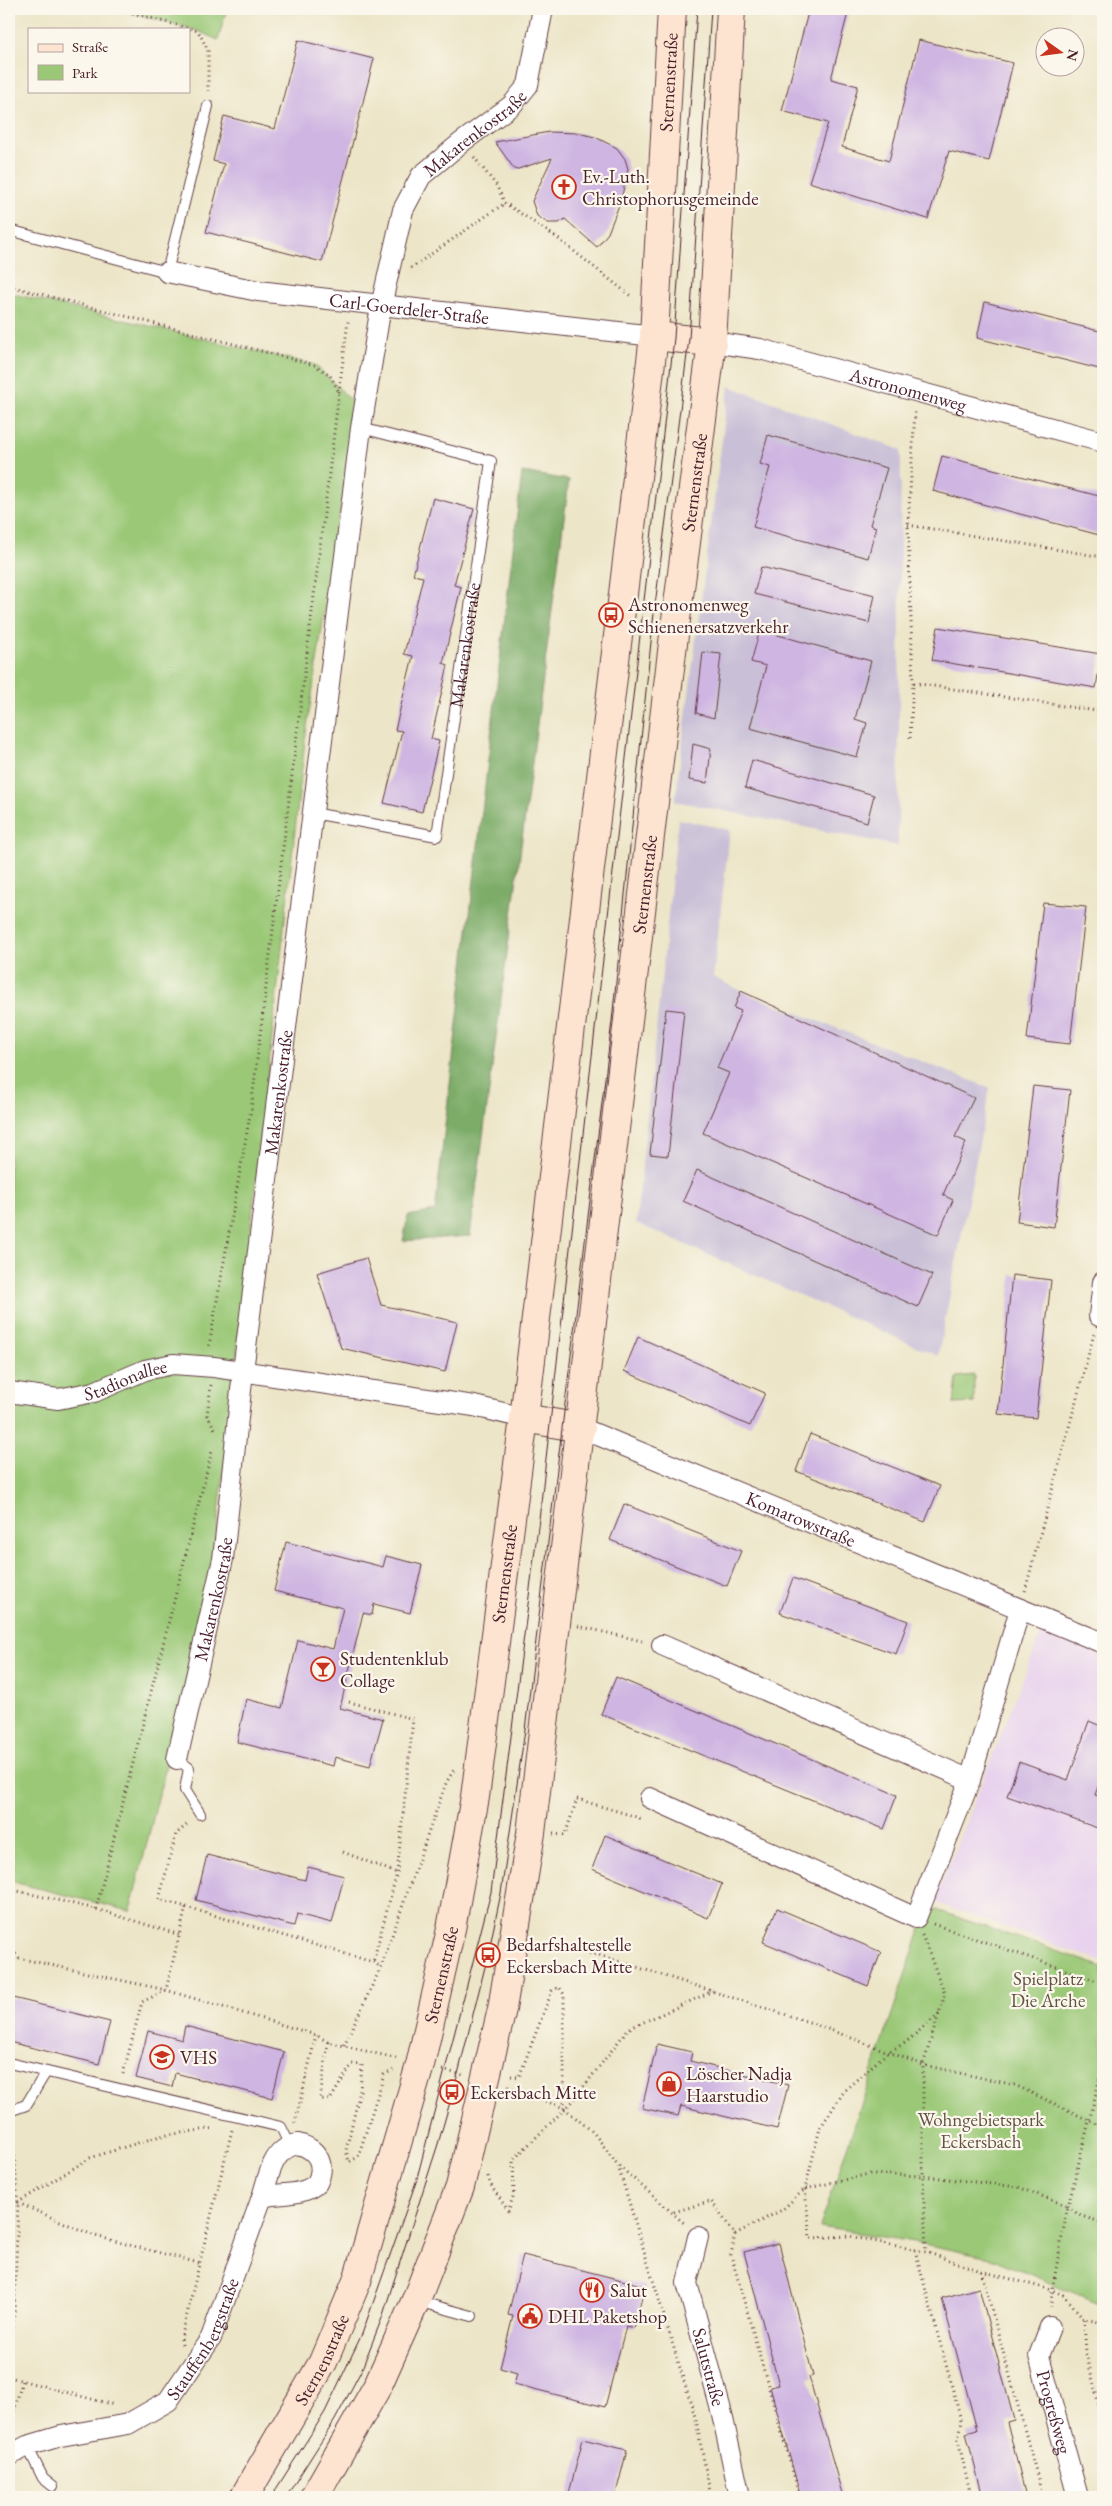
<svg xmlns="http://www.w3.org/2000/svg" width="1112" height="2506" viewBox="0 0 1112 2506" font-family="'EB Garamond',serif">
  <rect width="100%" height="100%" fill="#fbf7ec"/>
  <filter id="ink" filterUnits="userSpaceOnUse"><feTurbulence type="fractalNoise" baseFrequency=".02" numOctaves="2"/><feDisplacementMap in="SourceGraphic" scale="10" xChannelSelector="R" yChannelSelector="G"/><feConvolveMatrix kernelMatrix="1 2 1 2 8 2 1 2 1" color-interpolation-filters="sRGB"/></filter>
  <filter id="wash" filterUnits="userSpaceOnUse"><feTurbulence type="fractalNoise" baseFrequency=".0096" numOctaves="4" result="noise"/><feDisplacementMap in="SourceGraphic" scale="20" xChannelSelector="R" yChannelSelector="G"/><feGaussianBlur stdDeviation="1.12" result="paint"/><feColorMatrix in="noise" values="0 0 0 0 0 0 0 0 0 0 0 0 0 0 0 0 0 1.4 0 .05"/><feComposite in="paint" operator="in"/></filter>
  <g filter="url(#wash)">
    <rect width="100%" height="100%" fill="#ece5c7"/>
    <!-- built -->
    <path fill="#e8d2ee" d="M1043,1629L1103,1653V1962L934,1902Z"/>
    <!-- industrial -->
    <g fill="#c9bfd7">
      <path d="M729,386L901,450L898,846L675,801Z"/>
      <path d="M678,819L730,830L713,977L741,991L990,1088L938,1356L636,1223Z"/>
    </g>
    <!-- green -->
    <g fill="#9ac876" stroke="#727450">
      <path d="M118,9H227L218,40L198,31Z"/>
      <path d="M9,293L315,365L356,405L305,740L211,1585L130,1911L9,1881Z"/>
      <path d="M974,1375V1403L954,1404L957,1377Z"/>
      <path d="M928,1907L1103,1967V2305L991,2258L920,2243L820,2227Z"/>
    </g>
    <!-- forest -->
    <path fill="#7bac67" stroke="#626649" d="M522,472L569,480L470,1236L403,1241L408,1216L435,1211Z"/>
    <g id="blocks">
      <!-- building -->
      <g fill="#cfb6e2">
        <path d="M809,9H849L831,79L858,86L842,147L889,161L919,40L1013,63L989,161L949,151L928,219L809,182L828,123L782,111Z"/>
        <path d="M298,40L374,59L322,262L206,232L224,164L213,161L224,116L275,129Z"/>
        <path d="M549,132L578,133L595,137L617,148L625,159L628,169L621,200L608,233L597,247L565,219L559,223H548L537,216L532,201L552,158L515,170L495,142Z"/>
        <path d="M985,302L1103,332V370L977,338Z"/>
        <path d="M768,435L887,468L870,525L876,527L868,558L753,527L770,467L760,464Z"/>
        <path d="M942,456L1103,497V536L933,491Z"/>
        <path d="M433,498L474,509L454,585L461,587L443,663L448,665L431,739L439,741L422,812L384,803L402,731L395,730L413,656L404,654L423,577L413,575Z"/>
        <path d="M761,567L875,595L869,623L754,594Z"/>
        <path d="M938,627L1101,654L1096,688L932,660Z"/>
        <path d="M760,630L871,661L855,719L867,723L857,757L750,728L766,666L751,662Z"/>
        <path d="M703,652L721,654L714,718L696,713Z"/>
        <path d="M693,744L711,749L707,783L689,780Z"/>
        <path d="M752,760L874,795L867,822L745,788Z"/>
        <path d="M1043,903L1086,907L1070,1044L1027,1039Z"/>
        <path d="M741,991L974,1098L955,1137L966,1142L943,1195L953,1200L938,1235L703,1133L729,1073L717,1068L741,1011L734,1008Z"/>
        <path d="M666,1009L684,1011L668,1156L650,1154Z"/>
        <path d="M1033,1086L1070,1090L1054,1227L1017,1222Z"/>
        <path d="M697,1170L932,1275L918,1307L683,1201Z"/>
        <path d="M366,1258L381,1305L457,1322L445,1372L341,1348L317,1273Z"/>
        <path d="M1012,1275L1051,1280L1036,1418L998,1414Z"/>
        <path d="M638,1337L765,1393L750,1426L624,1371Z"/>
        <path d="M810,1434L940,1486L925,1522L796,1471Z"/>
        <path d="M624,1504L741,1551L727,1586L610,1540Z"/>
        <path d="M286,1542L383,1567L386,1556L422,1565L410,1613L374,1604L372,1615L363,1613L340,1708L383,1719L370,1766L335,1757L333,1766L237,1742L246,1699L282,1708L298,1640L333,1649L343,1608L274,1591Z"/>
        <path d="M793,1578L908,1621L896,1654L780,1613Z"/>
        <path d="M616,1677L897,1795L884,1829L601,1714Z"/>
        <path d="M1089,1721L1103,1727V1773L1095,1795L1103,1797V1830L1007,1796L1019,1762L1068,1780Z"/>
        <path d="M605,1835L722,1884L708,1918L592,1869Z"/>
        <path d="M207,1855L305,1880L308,1867L344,1876L332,1923L297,1914L294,1926L196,1900Z"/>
        <path d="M777,1908L881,1952L868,1986L763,1942Z"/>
        <path d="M9,1997L110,2022L99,2064L9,2042Z"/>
        <path d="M185,2026L284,2052L272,2098L175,2073L172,2087L136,2078L148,2031L182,2040Z"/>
        <path d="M657,2044L692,2052L690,2061L788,2085L777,2129L681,2106L678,2116L642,2108Z"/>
        <path d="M779,2243L813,2376L809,2377L843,2497H801L770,2387L779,2385L744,2252Z"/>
        <path d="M523,2255L645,2286L634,2328L626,2326L605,2407L514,2384L517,2373L500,2368L513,2316L508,2315Z"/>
        <path d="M979,2288L1014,2420L1007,2422L1026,2497H983L966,2433L977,2430L942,2298Z"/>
        <path d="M583,2439L627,2450L615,2497H568Z"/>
      </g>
    </g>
  </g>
  <g filter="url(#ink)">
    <use href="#blocks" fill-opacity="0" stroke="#623d42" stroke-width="1"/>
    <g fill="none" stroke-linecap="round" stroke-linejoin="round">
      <!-- lane casing -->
      <g stroke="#623d42" stroke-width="12">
        <g id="lane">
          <path d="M9,230L167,272L208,106"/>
          <path id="s1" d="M313,813L437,836L491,461L361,428"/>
          <path d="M177,1759L189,1768L185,1790L200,1814"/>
          <path d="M9,2063L281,2127L290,2146"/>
          <path d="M9,2111L26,2105L46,2072"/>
          <path d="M417,2301L472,2316"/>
          <path d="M27,2446L43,2478L53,2486"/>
        </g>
      </g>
      <!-- street casing -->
      <g stroke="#623d42" stroke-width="22">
        <g id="street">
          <path id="s2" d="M167,272L258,291L654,336"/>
          <path id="s3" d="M712,342L760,349L1103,442"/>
          <path d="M1103,1282L1099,1316L1103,1317"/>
          <path id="s4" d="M9,1392L58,1399L94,1392L145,1370L173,1364L214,1367L474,1406L524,1418"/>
          <path id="s5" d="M581,1428L1103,1643"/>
          <path d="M662,1645L970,1780"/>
          <path id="s6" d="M177,1759L223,1559L243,1371L361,428L381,306L403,210L421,176L462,142L512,105L528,85L543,9"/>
          <path d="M650,1798L916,1918L970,1780L1020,1609"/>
          <path d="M298,2144C318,2149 326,2165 317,2183C302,2197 281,2192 262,2197C269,2176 272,2148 298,2144Z"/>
          <path id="s7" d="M698,2237L687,2283L722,2414L740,2497"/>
          <path id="s8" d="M1050,2327L1039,2356L1078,2497"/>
          <path id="s9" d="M9,2456L27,2446L61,2436L128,2424L168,2401L211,2338L262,2197"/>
        </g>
      </g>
      <!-- secondary casing -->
      <g stroke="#623d42" stroke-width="30">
        <g id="secondary">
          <path d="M654,336L712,342"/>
          <path d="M524,1418L581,1428"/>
          <path id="s10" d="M244,2497L323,2362L357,2281L420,2065L451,1929L475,1797L524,1418L654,336L672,9"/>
          <path id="s11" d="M314,2497L377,2387L416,2300L460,2187L502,2009L531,1833L674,635L712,342L731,9"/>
        </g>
      </g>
      <!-- path -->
      <g stroke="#623d42" stroke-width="3" stroke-dasharray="1 4" stroke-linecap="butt">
        <path d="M118,9L198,31L208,50V91"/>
        <path d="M474,157L496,185L505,203L556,237L632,297"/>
        <path d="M411,268L505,203"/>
        <path d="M9,286L315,365L330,375L339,392L251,1109L209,1346"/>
        <path d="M339,392L348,321"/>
        <path d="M908,525L1103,557"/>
        <path d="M914,683L1103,712"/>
        <path d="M910,738L913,683L908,525L915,411"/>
        <path d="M211,1385L207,1415L216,1431"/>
        <path d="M1025,1591L1094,1334"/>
        <path d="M578,1626L642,1641"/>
        <path d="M349,1702L413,1719L397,1873L373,1962"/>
        <path d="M553,1834L565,1835L577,1799L640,1818L641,1815"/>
        <path d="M343,1852L397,1873"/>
        <path d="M9,1889L96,1909L180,1935"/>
        <path d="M186,1907L373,1962L381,1967"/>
        <path d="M96,1909L212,1451"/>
        <path d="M933,1924L1103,1983"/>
        <path d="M922,1935L945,1994L923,2065V2176L1018,2187L1068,2206L1052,2290L1051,2307"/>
        <path d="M535,1945L599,1955L812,2023L923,2065L1015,2085L1103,2127"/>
        <path d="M9,1946L19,1958"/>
        <path d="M9,1956L166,1990L316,2035L328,2042L399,2059"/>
        <path d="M939,2014L905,2043L888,2052L845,2090L820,2128L805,2189L810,2238L849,2236L926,2252L981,2271L1052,2290L1065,2296L1084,2319L1103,2323"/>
        <path d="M328,2042L320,2099L330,2100L352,2064L362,2065L360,2091L346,2150L349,2162L358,2157L384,2075L393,2070"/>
        <path d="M344,2045L381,1967L446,1783L454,1770"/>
        <path d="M1103,2065L1068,2206L1079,2215L1103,2223"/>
        <path d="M442,2070L463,2075"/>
        <path d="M123,2074L142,2002L166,1990L186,1907L159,1899L176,1834L189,1823"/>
        <path d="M511,2076L519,2077L552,1991L559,1987L564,1994V2108"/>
        <path d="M508,2087L564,2108L593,2132L618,2165L685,2224"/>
        <path d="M295,2123L316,2035"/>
        <path d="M618,2166L696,2420L711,2497"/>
        <path d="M488,2176C491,2190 501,2198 508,2211"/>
        <path d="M18,2203L95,2236L199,2263"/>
        <path d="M9,2208L90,2158L160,2136L215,2128"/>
        <path d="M508,2212L514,2194L513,2160L572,2102L628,2029L713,1991"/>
        <path d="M674,2212L711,2201L735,2234L731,2255L800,2497"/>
        <path d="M735,2234L782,2210L805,2189L869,2174L923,2176L926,2252"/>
        <path d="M915,2250L961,2420L958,2439L971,2497"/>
        <path d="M981,2271L1043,2497"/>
        <path d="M1084,2319L1086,2353L1103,2421"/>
        <path d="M9,2341L14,2318L18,2203L12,2126"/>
        <path d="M182,2345L181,2339L232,2130"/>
        <path d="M9,2377L114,2405"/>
        <path d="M13,2416L22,2381"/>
      </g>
      <!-- lane -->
      <use href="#lane" stroke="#fff" stroke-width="10"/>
      <!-- street -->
      <use href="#street" stroke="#fff" stroke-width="20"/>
      <!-- secondary -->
      <use href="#secondary" stroke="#fde4d1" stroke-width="28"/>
      <!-- tram -->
      <g stroke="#4a1f2b" stroke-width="1">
        <path d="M271,2497L325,2412L362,2334L416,2182L491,1892L540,1511L674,338L697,9"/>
        <path d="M286,2497L335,2420L361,2371L382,2318L438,2144L458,2074L488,1955L501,1893L525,1730L612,1021L654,613L689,339L711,9"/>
      </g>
    </g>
  </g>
  <!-- icons -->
  <defs>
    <g id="church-ring" transform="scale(1.25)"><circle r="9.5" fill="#fbf7ec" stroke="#c8321e" stroke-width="1.5"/><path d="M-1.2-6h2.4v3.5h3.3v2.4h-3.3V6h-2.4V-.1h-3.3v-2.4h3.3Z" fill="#c8321e"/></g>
    <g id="bus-ring" transform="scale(1.25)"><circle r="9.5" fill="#fbf7ec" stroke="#c8321e" stroke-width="1.5"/><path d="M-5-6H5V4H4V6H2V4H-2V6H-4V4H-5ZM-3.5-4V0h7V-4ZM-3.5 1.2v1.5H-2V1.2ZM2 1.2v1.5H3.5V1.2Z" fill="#c8321e"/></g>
    <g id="bar-ring" transform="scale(1.25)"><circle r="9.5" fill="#fbf7ec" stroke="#c8321e" stroke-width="1.5"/><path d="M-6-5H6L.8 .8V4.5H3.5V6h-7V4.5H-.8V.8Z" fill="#c8321e"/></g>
    <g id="university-ring" transform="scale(1.25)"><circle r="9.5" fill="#fbf7ec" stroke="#c8321e" stroke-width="1.5"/><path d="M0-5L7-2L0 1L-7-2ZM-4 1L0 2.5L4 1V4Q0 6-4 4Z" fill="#c8321e"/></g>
    <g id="shop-ring" transform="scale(1.25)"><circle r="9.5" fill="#fbf7ec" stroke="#c8321e" stroke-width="1.5"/><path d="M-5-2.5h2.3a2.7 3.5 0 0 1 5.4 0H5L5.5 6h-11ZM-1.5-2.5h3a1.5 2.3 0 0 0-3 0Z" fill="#c8321e"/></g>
    <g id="restaurant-ring" transform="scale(1.25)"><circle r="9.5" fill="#fbf7ec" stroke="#c8321e" stroke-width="1.5"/><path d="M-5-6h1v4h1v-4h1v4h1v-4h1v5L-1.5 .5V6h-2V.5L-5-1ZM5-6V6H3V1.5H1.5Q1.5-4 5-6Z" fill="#c8321e"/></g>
    <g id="civic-ring" transform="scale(1.25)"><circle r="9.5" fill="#fbf7ec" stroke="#c8321e" stroke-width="1.5"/><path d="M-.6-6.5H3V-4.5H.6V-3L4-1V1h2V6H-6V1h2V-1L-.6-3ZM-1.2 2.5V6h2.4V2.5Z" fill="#c8321e"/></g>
  </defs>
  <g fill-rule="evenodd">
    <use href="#church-ring" x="564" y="187"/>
    <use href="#bus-ring" x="611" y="615"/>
    <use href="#bar-ring" x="323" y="1669"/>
    <use href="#bus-ring" x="488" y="1955"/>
    <use href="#university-ring" x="162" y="2057"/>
    <use href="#shop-ring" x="669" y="2084"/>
    <use href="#bus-ring" x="452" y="2092"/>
    <use href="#restaurant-ring" x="592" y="2290"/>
    <use href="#civic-ring" x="530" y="2316"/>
  </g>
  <g text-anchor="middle" stroke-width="4.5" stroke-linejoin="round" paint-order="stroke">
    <!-- street labels -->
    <g font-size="19" fill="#4a1f2b" stroke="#fbf7ec">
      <text dy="7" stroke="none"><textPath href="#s10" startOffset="2469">Sternenstraße</textPath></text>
      <text dy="7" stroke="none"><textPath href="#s6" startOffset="1674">Makarenkostraße</textPath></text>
      <text dy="7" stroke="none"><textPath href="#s2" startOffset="245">Carl-Goerdeler-Straße</textPath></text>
      <text dy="7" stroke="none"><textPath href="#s3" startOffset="202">Astronomenweg</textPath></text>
      <text dy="7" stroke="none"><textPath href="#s11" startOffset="2065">Sternenstraße</textPath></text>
      <text dy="7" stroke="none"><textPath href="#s1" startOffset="319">Makarenkostraße</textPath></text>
      <text dy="7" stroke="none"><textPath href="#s11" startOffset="1660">Sternenstraße</textPath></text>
      <text dy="7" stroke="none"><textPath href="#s6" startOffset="675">Makarenkostraße</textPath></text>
      <text dy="7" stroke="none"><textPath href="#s4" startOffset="120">Stadionallee</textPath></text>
      <text dy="7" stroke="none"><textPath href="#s5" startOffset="238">Komarowstraße</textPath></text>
      <text dy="7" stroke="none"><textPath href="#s10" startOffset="968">Sternenstraße</textPath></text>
      <text dy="7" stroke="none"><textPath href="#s6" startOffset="164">Makarenkostraße</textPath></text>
      <text dy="7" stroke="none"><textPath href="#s10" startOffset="562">Sternenstraße</textPath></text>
      <text dy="7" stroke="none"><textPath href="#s9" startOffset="242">Stauffenbergstraße</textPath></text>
      <text dy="7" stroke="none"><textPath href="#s10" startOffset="158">Sternenstraße</textPath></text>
      <text dy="7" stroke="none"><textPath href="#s7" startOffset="134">Salutstraße</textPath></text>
      <text dy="7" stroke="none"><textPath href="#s8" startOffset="89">Progreßweg</textPath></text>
    </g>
    <!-- poi labels -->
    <g font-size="19" fill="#4a1f2b" stroke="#fbf7ec" text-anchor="start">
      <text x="582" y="183">Ev.-Luth.<tspan x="582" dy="22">Christophorusgemeinde</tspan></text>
      <text x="628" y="611">Astronomenweg<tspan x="628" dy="22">Schienenersatzverkehr</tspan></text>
      <text x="340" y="1665">Studentenklub<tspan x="340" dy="22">Collage</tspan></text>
      <text x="506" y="1951">Bedarfshaltestelle<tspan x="506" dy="22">Eckersbach Mitte</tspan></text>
      <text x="180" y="2064">VHS</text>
      <text x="686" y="2080">Löscher Nadja<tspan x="686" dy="22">Haarstudio</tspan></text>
      <text x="470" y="2099">Eckersbach Mitte</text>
      <text x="610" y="2297">Salut</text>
      <text x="548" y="2323">DHL Paketshop</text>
    </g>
    <!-- park labels -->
    <g font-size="19" fill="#625242" stroke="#fbf7ec">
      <text x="1048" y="1985">Spielplatz<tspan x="1048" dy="22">Die Arche</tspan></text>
      <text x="981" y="2126">Wohngebietspark<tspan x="981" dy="22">Eckersbach</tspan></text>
    </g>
  </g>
  <!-- margin -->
  <rect width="1112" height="2506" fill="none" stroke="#fbf7ec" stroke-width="30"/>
  <!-- legend -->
  <rect x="28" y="28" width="162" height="65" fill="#fbf7ec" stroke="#b4a19f"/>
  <rect x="38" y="44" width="25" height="8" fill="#fde4d1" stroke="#b4a19f"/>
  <text x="72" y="52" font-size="15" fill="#4a1f2b">Straße</text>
  <rect x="38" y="65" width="25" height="15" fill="#9ac876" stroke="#b4a19f"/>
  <text x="72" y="78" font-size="15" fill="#4a1f2b">Park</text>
  <!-- north arrow -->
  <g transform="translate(1060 52) rotate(104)"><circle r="24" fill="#fbf7ec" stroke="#b4a19f"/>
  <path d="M0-4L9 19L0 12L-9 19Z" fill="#c8321e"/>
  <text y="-8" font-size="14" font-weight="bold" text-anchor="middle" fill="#4a1f2b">N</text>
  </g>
</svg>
